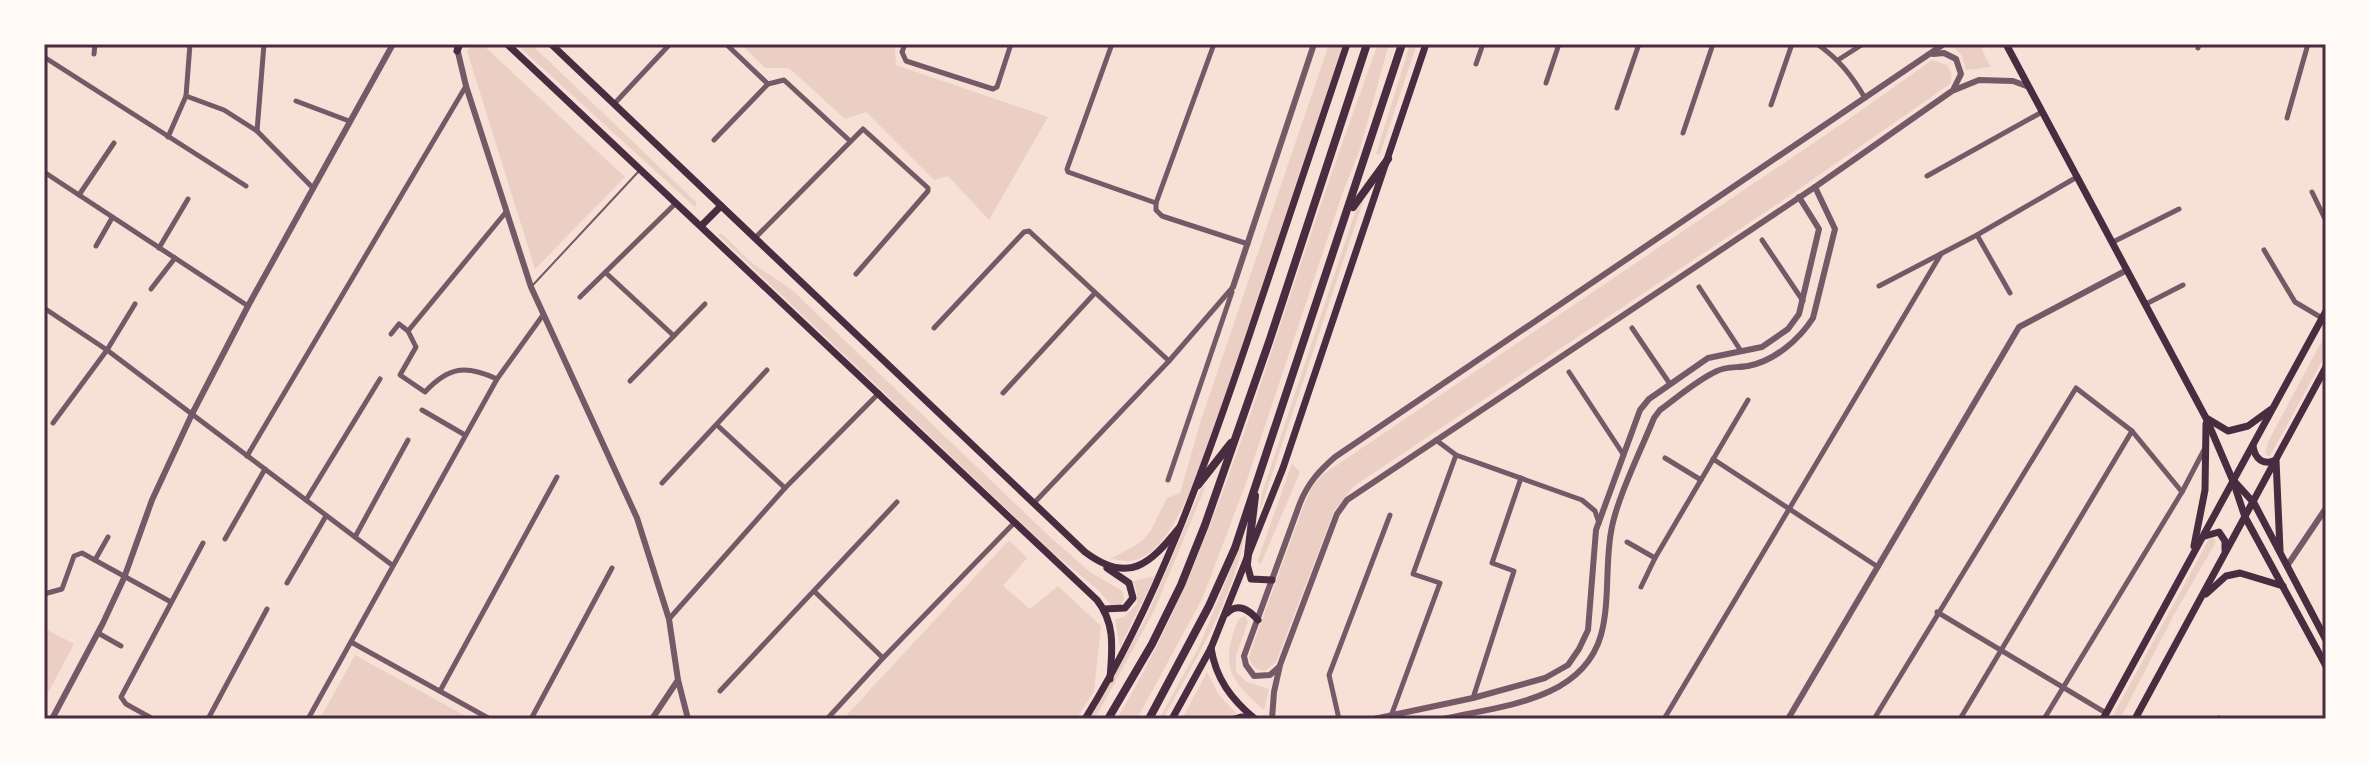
<svg xmlns="http://www.w3.org/2000/svg" width="2370" height="763" viewBox="0 0 2370 763" font-family="'Public Sans',sans-serif">
  <rect width="100%" height="100%" fill="#f7e1d7"/>
  <!-- green -->
  <g fill="#ebcfc5">
    <path d="M472,44H482L625,177L535,269L467,51Z"/>
    <path d="M516,44H531L697,203L695,207Z"/>
    <path d="M741,44H895L896,65L1048,117L989,220L948,176L934,180L866,112L845,119L789,68H765Z"/>
    <path d="M1329,44H1343L1201,468C1188,495 1164,560 1129,561C1123,562 1116,559 1110,559C1153,537 1146,539 1167,498L1180,493L1201,420Z"/>
    <path d="M1378,44H1389L1360,149L1343,192L1246,483L1203,597L1137,719H1117C1189,598 1234,465 1278,332C1310,235 1343,139 1378,44Z"/>
    <path d="M1410,44H1417L1380,154H1376Z"/>
    <path d="M1959,44H1979L1991,67L1966,70L1962,56L1955,48Z"/>
    <path d="M1932,60L1947,65L1952,74L1950,84L1779,203L1354,486L1334,511L1276,662L1265,671C1256,670 1252,666 1249,658L1255,639L1304,505L1312,487L1322,475L1849,119Z"/>
    <path d="M1365,196L1260,511L1262,493L1356,209Z"/>
    <path d="M721,233L752,263L791,289L1049,536L1090,572L1119,589L1123,592L1124,600L1120,605L1112,606L1098,590L1050,550L718,235Z"/>
    <path d="M2326,333V354L2270,456H2267L2265,452L2269,440Z"/>
    <path d="M1292,463L1300,472L1261,564L1257,562Z"/>
    <path d="M1206,485L1154,611L1102,706L1094,719H1089L1147,616L1201,489Z"/>
    <path d="M1245,534C1233,600 1195,660 1163,719H1159L1198,649Z"/>
    <path d="M2213,537L2216,542L2175,613L2120,719H2111L2209,539Z"/>
    <path d="M1009,540L1027,558L1003,586L1030,609L1058,586L1101,626L1094,691L1076,719H843Z"/>
    <path d="M1155,576L1120,647L1115,619L1124,617L1137,604V592L1133,581Z"/>
    <path d="M1245,616L1248,622L1236,655V672L1247,682L1269,689L1264,710C1229,680 1219,663 1239,619Z"/>
    <path d="M44,628L74,644L44,700Z"/>
    <path d="M355,655L471,719H320Z"/>
    <path d="M1207,672L1219,695L1236,713L1230,719H1182Z"/>
  </g>
  <g fill="none" stroke-linecap="round" stroke-linejoin="round">
    <!-- service -->
    <path stroke="#755966" stroke-width="2" d="M532,286L639,171"/>
    <!-- minor -->
    <g stroke="#755966" stroke-width="5">
      <path d="M726,44L768,84"/>
      <path d="M905,44L902,52L906,61L993,89L997,87L1011,44"/>
      <path d="M1112,44L1067,169L1068,172L1156,203"/>
      <path d="M1817,44C1839,59 1852,76 1865,98"/>
      <path d="M2198,48L2199,44"/>
      <path d="M94,54L95,44"/>
      <path d="M44,57L246,186"/>
      <path d="M1838,60L1863,44"/>
      <path d="M1476,64L1483,44"/>
      <path d="M1546,83L1559,44"/>
      <path d="M186,96L224,110L257,131L313,188"/>
      <path d="M296,101L349,121"/>
      <path d="M614,104L670,44"/>
      <path d="M1771,105L1792,44"/>
      <path d="M1617,108L1639,44"/>
      <path d="M2287,118L2308,44"/>
      <path d="M257,131L264,44"/>
      <path d="M1683,133L1713,44"/>
      <path d="M168,137L186,96L190,44"/>
      <path d="M714,140L768,84L784,80L850,141"/>
      <path d="M44,172L248,306"/>
      <path d="M1927,176L2042,112"/>
      <path d="M2312,192L2326,221"/>
      <path d="M79,195L114,143"/>
      <path d="M1156,203L1214,44"/>
      <path d="M1156,203V210L1162,216L1248,244"/>
      <path d="M1977,235L2010,293"/>
      <path d="M755,238L863,129L928,188V191L856,274"/>
      <path d="M1762,240L1803,301"/>
      <path d="M2113,242L2179,209"/>
      <path d="M96,246L112,218"/>
      <path d="M159,248L188,199"/>
      <path d="M2264,250L2295,302L2322,318"/>
      <path d="M606,273L674,336"/>
      <path d="M1879,286L1977,235L2077,177"/>
      <path d="M1699,287L1741,351"/>
      <path d="M151,289L175,258"/>
      <path d="M580,297L676,203"/>
      <path d="M2146,304L2183,285"/>
      <path d="M44,308L107,350L392,565"/>
      <path d="M934,328L1024,232L1029,231L1169,361"/>
      <path d="M1632,328L1670,384"/>
      <path d="M408,331L506,212"/>
      <path d="M391,334L399,324L408,331L416,347L400,375L425,392C449,366 466,365 497,379"/>
      <path d="M1569,372L1623,454"/>
      <path d="M630,381L705,304"/>
      <path d="M1003,393L1094,294"/>
      <path d="M422,410L465,435"/>
      <path d="M53,423L107,350L135,304"/>
      <path d="M717,425L785,488"/>
      <path d="M1436,440L1456,455L1582,500L1595,511L1599,523"/>
      <path d="M247,456L466,86"/>
      <path d="M1665,458L1701,480"/>
      <path d="M1713,459L1878,567"/>
      <path d="M1168,480L1232,292"/>
      <path d="M662,483L767,370"/>
      <path d="M306,500L380,379"/>
      <path d="M1034,503L1169,361L1233,287"/>
      <path d="M355,537L408,440"/>
      <path d="M225,539L265,469"/>
      <path d="M1627,542L1655,558L1748,400"/>
      <path d="M95,560L108,537"/>
      <path d="M287,583L326,516"/>
      <path d="M1641,587L1655,558"/>
      <path d="M814,591L883,658"/>
      <path d="M44,594L62,589L74,556L82,553L171,602"/>
      <path d="M1937,612L2106,713"/>
      <path d="M669,619L785,488L879,393"/>
      <path d="M98,633L121,646"/>
      <path d="M351,642L490,719"/>
      <path d="M440,691L557,477"/>
      <path d="M720,691L897,502"/>
      <path d="M1473,698L1514,571L1492,563L1521,478"/>
      <path d="M1391,716L1440,583L1413,574L1456,455"/>
      <path d="M153,719L126,704L121,697L203,543"/>
      <path d="M208,719L267,609"/>
      <path d="M308,719L497,379L543,315"/>
      <path d="M531,719L612,568"/>
      <path d="M827,719L883,658L1014,523"/>
      <path d="M1339,719L1329,675L1390,515"/>
      <path d="M1664,719L1941,254"/>
      <path d="M1874,719L2076,388L2132,431L2182,492"/>
      <path d="M1960,719L2132,431"/>
      <path d="M2044,719L2182,492L2205,448"/>
      <path d="M2218,719L2219,718"/>
    </g>
    <!-- tertiary -->
    <g stroke="#755966" stroke-width="6">
      <path d="M456,44L466,86L531,287L637,518L669,619L678,680L688,719"/>
      <path d="M1933,54L1944,53L1956,59L1961,74L1954,88"/>
      <path d="M1233,287L1314,44"/>
      <path d="M2287,566L2326,508"/>
      <path d="M1279,667L1270,675L1254,676L1246,665L1244,656L1300,503C1308,483 1319,471 1335,457L1944,44"/>
      <path d="M52,719L103,623L124,578L152,500L192,414L248,306L393,44"/>
      <path d="M652,719L678,680"/>
      <path d="M1272,719L1274,692L1280,665L1337,514L1347,500L1815,187L1952,91L1979,80L2013,81L2029,87"/>
      <path d="M1374,719L1473,698L1545,678L1568,665L1579,649L1588,630L1596,530L1640,410L1649,399L1708,358L1762,347L1788,329L1799,314L1819,229L1799,197"/>
      <path d="M1443,719C1498,706 1582,702 1601,635C1610,602 1605,566 1611,532C1616,500 1641,450 1654,418L1660,410C1678,397 1697,380 1717,371C1726,366 1738,368 1748,366C1774,361 1799,340 1813,318L1835,229L1815,187"/>
      <path d="M1788,719L2019,327L2127,270"/>
    </g>
    <!-- secondary -->
    <g stroke="#4a2c40" stroke-width="7">
      <path d="M507,44L1097,600C1116,624 1112,650 1110,679"/>
      <path d="M551,44L1085,552C1129,585 1150,564 1179,528"/>
      <path d="M2006,44L2206,418L2233,481L2245,517L2326,666"/>
      <path d="M457,51L460,44"/>
      <path d="M701,226L721,206"/>
      <path d="M2208,419L2228,431L2248,426L2270,410"/>
      <path d="M2253,446C2255,459 2263,466 2276,460L2280,550"/>
      <path d="M2235,482L2254,503L2326,640"/>
      <path d="M2205,536L2219,532L2225,541V550"/>
      <path d="M2194,546L2205,490L2206,424"/>
      <path d="M1247,564L1251,579L1272,580"/>
      <path d="M2206,594L2226,576L2240,573L2283,586"/>
      <path d="M1104,609L1125,608L1133,598L1129,583L1107,568"/>
      <path d="M1227,613C1238,602 1249,610 1258,620"/>
      <path d="M1211,648C1216,679 1231,699 1255,719"/>
      <path d="M1085,719C1158,601 1204,469 1248,339C1281,240 1314,142 1347,44"/>
      <path d="M1172,719L1211,648L1283,468L1426,44"/>
      <path d="M1234,719L1241,717L1252,719"/>
      <path d="M2103,719L2326,311"/>
      <path d="M2135,719L2326,367"/>
    </g>
    <!-- trunk -->
    <g stroke="#4a2c40" stroke-width="8">
      <path d="M1353,207L1388,159"/>
      <path d="M1198,485L1231,443"/>
      <path d="M1247,563L1255,496"/>
      <path d="M1108,719L1152,644L1181,585L1205,525L1270,339L1367,44"/>
      <path d="M1149,719L1209,606L1235,548L1402,44"/>
    </g>
  </g>
  <!-- border -->
  <rect width="2370" height="763" fill="none" stroke="#fffaf5" stroke-width="92"/>
  <rect x="46" y="46" width="2278" height="671" fill="none" stroke="#4a2c40" stroke-width="3"/>
</svg>
